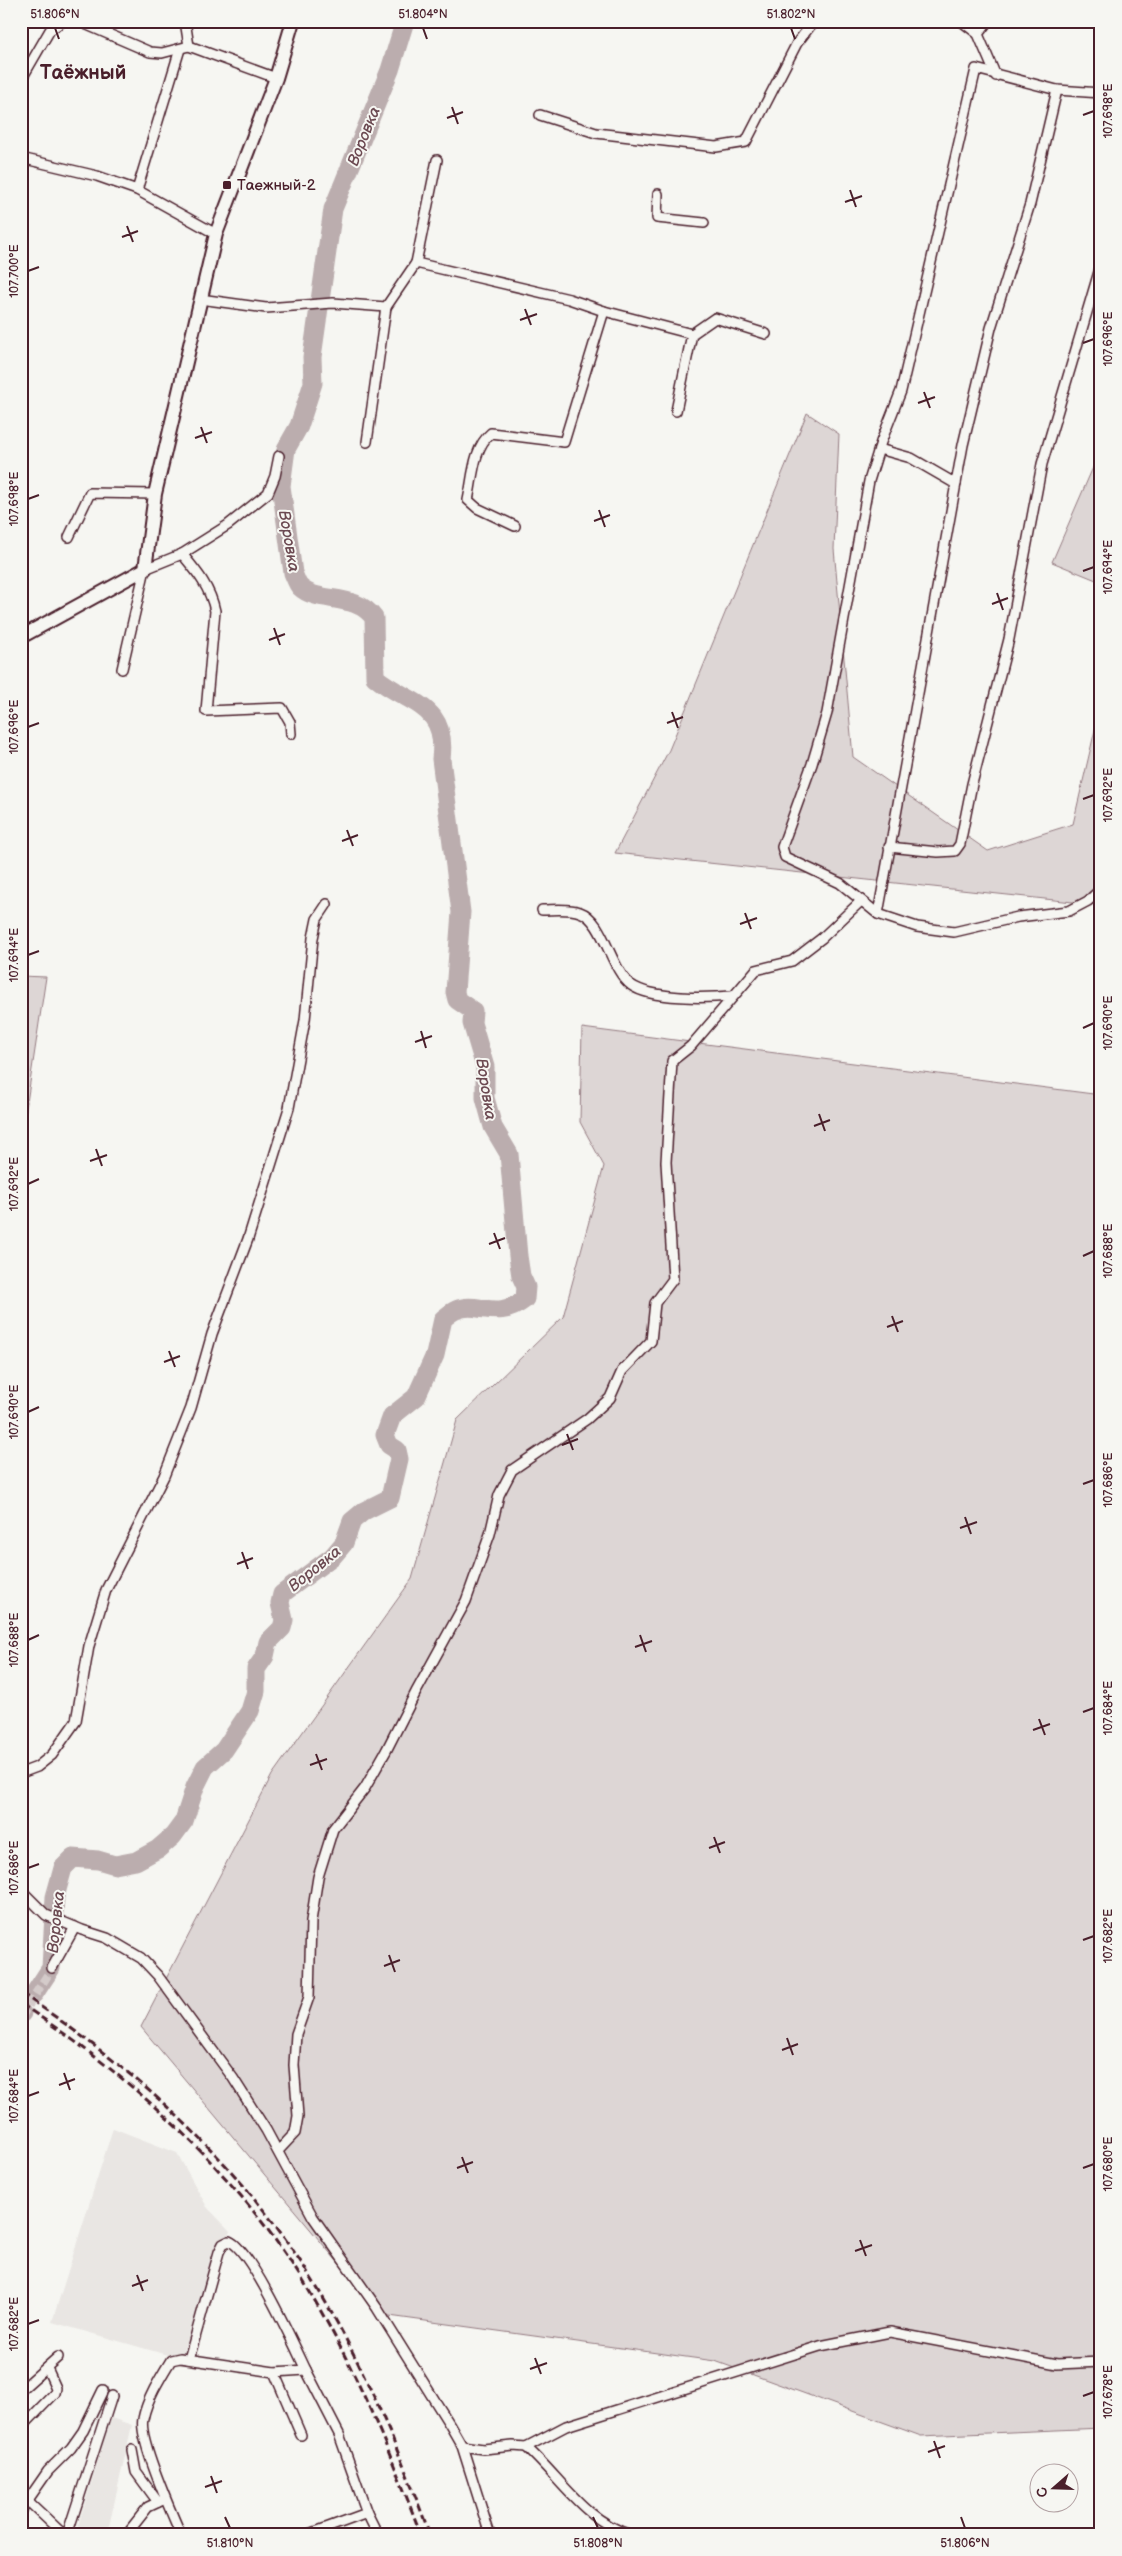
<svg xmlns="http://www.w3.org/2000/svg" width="1122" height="2556" viewBox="0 0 1122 2556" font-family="'Balsamiq Sans',sans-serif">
  <rect width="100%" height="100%" fill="#f6f6f2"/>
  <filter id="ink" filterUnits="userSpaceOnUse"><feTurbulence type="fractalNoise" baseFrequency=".02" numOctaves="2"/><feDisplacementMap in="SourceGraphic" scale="10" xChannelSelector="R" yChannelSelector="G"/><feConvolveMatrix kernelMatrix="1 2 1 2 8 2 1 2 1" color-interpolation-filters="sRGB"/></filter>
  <g filter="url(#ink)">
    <!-- built -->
    <g fill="#e9e6e3">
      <path d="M113,2128L177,2153L207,2207L230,2231L188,2361L52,2322Z"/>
      <path d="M111,2418L132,2425L107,2535H75Z"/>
    </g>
    <!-- green -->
    <g fill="#ddd6d5" stroke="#947a80">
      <path d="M807,413L839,434L834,549L853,757L988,851L1073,824L1101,704V905L615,853L669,750Z"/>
      <path d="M1101,449V582L1052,562Z"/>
      <path d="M21,976L46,977L21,1142Z"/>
      <path d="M582,1028L1101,1095V2428L921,2436L715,2361L382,2315L141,2027L272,1775L412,1579L457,1420L563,1317L604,1166L580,1122Z"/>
    </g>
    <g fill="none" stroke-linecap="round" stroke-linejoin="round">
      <!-- river -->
      <g stroke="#bbadae" stroke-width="19">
        <path d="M34,1994L51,1968L55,1897L63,1868L73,1858L98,1860L115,1865L136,1861L158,1849L173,1836L184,1821L195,1787L205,1767L224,1750L250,1711L256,1691V1669L265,1656L268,1642L282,1628L284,1620L280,1603L282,1594L333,1556L344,1543L352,1521L364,1511L390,1498L399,1459L397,1450L389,1445L385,1435L392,1416L416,1397L435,1355L443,1319C447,1316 451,1312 456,1310C478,1300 496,1322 525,1299L526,1287L521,1276L518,1256L509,1154L493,1127L485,1098V1067L472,1023L473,1011L457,1000L455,992L461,912L441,759C448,703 408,705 375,677L374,618C356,592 317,604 300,587C297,584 295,577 293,573L281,486L286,449L299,426L313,383L312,357L333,209L390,70L405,21"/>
        <path d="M21,2014L22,2013"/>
      </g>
      <!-- street-tunnel -->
      <path stroke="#d4cbca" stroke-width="9" stroke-dasharray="9 4.5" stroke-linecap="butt" d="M21,2017L52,1968"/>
      <!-- street casing -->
      <g stroke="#4a1f2b" stroke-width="12">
        <g id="street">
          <path d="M78,21L150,52L162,53L189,46L276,78"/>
          <path d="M185,21L189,46"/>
          <path d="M961,21L978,34L996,76"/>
          <path d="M978,34L988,21"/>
          <path d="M21,80L50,30L63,21"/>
          <path d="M1101,93L1057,90L976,69L901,391L881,442L869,481L827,713L812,764L782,847L785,857L840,883L878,914L917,927L954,932L1018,917L1069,911L1088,901L1101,889"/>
          <path d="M540,115L596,133L716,147L746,142L797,43L814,21"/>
          <path d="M21,158L97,176L137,190L216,234"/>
          <path d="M137,190L180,49"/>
          <path d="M658,194L657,218L704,223"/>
          <path d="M416,263L437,160"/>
          <path d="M200,299L266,308L333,303L386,307L416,263L569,299L604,311L692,334L676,411"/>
          <path d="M692,334L715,318L766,334"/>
          <path d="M367,442L386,307"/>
          <path d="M879,449L911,458L956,484"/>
          <path d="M515,526L477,508L468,500C473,478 473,448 491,433L564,442L604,311"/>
          <path d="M69,537L90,493L155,494"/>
          <path d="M182,554C197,572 210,587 215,611L206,711L282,708L290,722L291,734"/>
          <path d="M122,669L145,569L182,554L228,525L268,493L275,476L279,456"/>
          <path d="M889,847L938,852L955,851L960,844L972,784L1009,639L1042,464L1101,265"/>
          <path d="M542,910C553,910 569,908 580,912C604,920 610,969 631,985C652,1000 708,998 732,996"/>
          <path d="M878,914L963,445L991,328L1030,204L1057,90"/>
          <path d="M21,1773L37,1767L52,1755L76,1721L89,1646L106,1590L164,1476L191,1408L212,1334L248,1239L289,1108L305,1020L313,938L317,919L327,904"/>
          <path d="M21,1890L46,1915L82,1930L107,1938L141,1958L158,1976L233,2078L266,2130L313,2217L377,2308L450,2425L462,2446L490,2535"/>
          <path d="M52,1968L75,1927"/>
          <path d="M278,2151L295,2133L298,2116L294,2065L296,2034L309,1997L311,1921L318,1877L333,1829L365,1788L386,1751L416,1692L466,1601L490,1534L499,1495L512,1470L587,1419L610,1398L622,1371L651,1341L655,1303L673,1279L666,1162L672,1061L691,1046L756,970L792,961L822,938L861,901"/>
          <path d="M189,2359L219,2252L223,2244L229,2241C250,2248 295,2347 306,2370"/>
          <path d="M274,2372L301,2435"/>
          <path d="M21,2390L58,2357"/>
          <path d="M21,2428L55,2393L56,2388L47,2368"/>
          <path d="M462,2446L483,2449L513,2446L526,2447L566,2426L820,2346L890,2332L1057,2364L1101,2362"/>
          <path d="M526,2447C560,2477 584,2521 631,2535"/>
          <path d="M132,2450L136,2472L158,2502"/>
          <path d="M27,2500L64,2535"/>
          <path d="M21,2510L48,2471L71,2448L83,2431L103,2390"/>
          <path d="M67,2535L112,2396"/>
          <path d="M126,2535L148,2507L163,2500"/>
          <path d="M181,2535C172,2514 138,2438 143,2419C147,2399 160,2378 171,2360L180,2358L274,2372L306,2370L339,2434L367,2513L378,2535"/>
          <path d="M307,2535L367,2513"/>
        </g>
      </g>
      <!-- secondary casing -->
      <g stroke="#4a1f2b" stroke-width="16">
        <path id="secondary" d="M21,637L145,569L155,494L216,234L276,78L293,21"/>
      </g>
      <!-- street -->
      <use href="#street" stroke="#f6f6f2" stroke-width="9"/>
      <!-- secondary -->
      <use href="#secondary" stroke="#f6f6f2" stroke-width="12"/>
      <!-- rail -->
      <g stroke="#4a1f2b" stroke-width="3" stroke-dasharray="8 4" stroke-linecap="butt">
        <path d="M21,1993C134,2069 239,2161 311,2278C361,2358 397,2446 430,2535"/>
        <path d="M21,2004C131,2076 235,2171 305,2284C353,2363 389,2449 421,2535"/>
      </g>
    </g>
  </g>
  <!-- ticks -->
  <path fill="none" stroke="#4a1f2b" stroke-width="2" d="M55,28L59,39M423,28L427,39M791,28L795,39M452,107L458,124M1083,115L1094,111M447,118L463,112M850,190L856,207M845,202L862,196M127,226L133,242M122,237L138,231M28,271L39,267M525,309L531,325M520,320L537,314M1083,343L1094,339M924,392L930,408M918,403L935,397M201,427L207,443M195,438L212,432M28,499L39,495M599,510L605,527M594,521L610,515M1083,571L1094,567M997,593L1003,610M992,604L1008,598M274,628L280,645M269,640L285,634M672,712L678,728M667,723L683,717M28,727L39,723M1083,799L1094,795M347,830L353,846M342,841L358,835M745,913L751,929M740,924L757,918M28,955L39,951M1083,1028L1094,1023M421,1031L426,1048M415,1042L432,1036M819,1114L825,1131M814,1126L830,1120M96,1149L102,1166M90,1161L107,1155M28,1184L39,1179M494,1233L500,1249M489,1244L505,1238M1083,1256L1094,1251M892,1316L898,1332M887,1327L903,1321M169,1351L175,1367M164,1362L180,1356M28,1412L39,1407M567,1434L573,1450M562,1445L578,1439M1083,1484L1094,1480M965,1517L971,1534M960,1528L977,1522M242,1552L248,1569M237,1564L253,1558M640,1635L646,1652M28,1640L39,1635M635,1647L652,1641M1083,1712L1094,1708M1039,1719L1045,1735M1033,1730L1050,1724M316,1754L322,1770M310,1765L327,1759M714,1837L720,1853M709,1848L725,1842M28,1868L39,1864M1083,1940L1094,1936M389,1955L395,1972M384,1966L400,1960M787,2038L793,2055M782,2050L798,2044M64,2073L70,2090M59,2085L75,2079M28,2096L39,2092M462,2157L468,2173M457,2168L473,2162M1083,2168L1094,2164M860,2240L866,2256M855,2251L872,2245M137,2275L143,2291M132,2286L148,2280M28,2324L39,2320M535,2358L541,2374M530,2369L547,2363M1083,2396L1094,2392M934,2441L940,2458M928,2452L945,2446M211,2476L217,2493M205,2487L222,2481M225,2517L230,2528M593,2517L598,2528M961,2517L965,2528"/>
  <!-- markers -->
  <rect fill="#4a1f2b" stroke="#f6f6f2" stroke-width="2" x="222" y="180" width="10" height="10" rx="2.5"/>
  <g text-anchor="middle" stroke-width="4" stroke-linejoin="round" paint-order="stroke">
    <!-- poi labels -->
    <g font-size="15" fill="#4a1f2b" stroke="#f6f6f2" text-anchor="start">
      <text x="237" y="190">Таежный-2</text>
    </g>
    <!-- water labels -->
    <g font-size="16" font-style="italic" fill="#6c4a52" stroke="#f6f6f2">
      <text transform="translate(363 136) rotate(-68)" y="6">Воровка</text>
      <text transform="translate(290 541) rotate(80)" y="6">Воровка</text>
      <text transform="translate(487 1089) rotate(81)" y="6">Воровка</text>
      <text transform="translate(314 1568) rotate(-39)" y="6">Воровка</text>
      <text transform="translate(55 1922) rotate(-84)" y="6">Воровка</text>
    </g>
    <!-- district labels -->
    <g font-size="20" font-weight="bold" fill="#4a1f2b" stroke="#f6f6f2">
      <text x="83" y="79">Таёжный</text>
    </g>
  </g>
  <!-- margin -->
  <rect width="1122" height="2556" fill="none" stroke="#f6f6f2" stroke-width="55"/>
  <!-- north arrow -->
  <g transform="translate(1054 2488) rotate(250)"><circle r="24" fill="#f6f6f2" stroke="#b1a0a2"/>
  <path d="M0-4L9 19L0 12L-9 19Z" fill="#4a1f2b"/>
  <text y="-8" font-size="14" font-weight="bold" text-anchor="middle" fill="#4a1f2b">С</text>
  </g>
  <rect x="28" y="28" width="1066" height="2500" fill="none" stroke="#4a1f2b" stroke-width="2"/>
  <g font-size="12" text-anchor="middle" fill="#4a1f2b">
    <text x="55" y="18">51.806°N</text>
    <text x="423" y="18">51.804°N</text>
    <text x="791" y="18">51.802°N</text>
    <text transform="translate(1108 111) rotate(-90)" y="4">107.698°E</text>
    <text transform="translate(14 271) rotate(-90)" y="4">107.700°E</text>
    <text transform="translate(1108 339) rotate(-90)" y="4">107.696°E</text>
    <text transform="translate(14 499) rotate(-90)" y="4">107.698°E</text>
    <text transform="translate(1108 567) rotate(-90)" y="4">107.694°E</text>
    <text transform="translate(14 727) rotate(-90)" y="4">107.696°E</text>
    <text transform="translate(1108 795) rotate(-90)" y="4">107.692°E</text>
    <text transform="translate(14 955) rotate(-90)" y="4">107.694°E</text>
    <text transform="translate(1108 1023) rotate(-90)" y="4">107.690°E</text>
    <text transform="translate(14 1184) rotate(-90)" y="4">107.692°E</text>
    <text transform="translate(1108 1251) rotate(-90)" y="4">107.688°E</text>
    <text transform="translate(14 1412) rotate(-90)" y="4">107.690°E</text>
    <text transform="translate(1108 1480) rotate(-90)" y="4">107.686°E</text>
    <text transform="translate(14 1640) rotate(-90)" y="4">107.688°E</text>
    <text transform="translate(1108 1708) rotate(-90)" y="4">107.684°E</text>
    <text transform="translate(14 1868) rotate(-90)" y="4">107.686°E</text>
    <text transform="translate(1108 1936) rotate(-90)" y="4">107.682°E</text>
    <text transform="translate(14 2096) rotate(-90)" y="4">107.684°E</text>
    <text transform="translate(1108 2164) rotate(-90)" y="4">107.680°E</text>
    <text transform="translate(14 2324) rotate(-90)" y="4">107.682°E</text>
    <text transform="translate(1108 2392) rotate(-90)" y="4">107.678°E</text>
    <text x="230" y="2547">51.810°N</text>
    <text x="598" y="2547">51.808°N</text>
    <text x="965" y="2547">51.806°N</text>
  </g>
</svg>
